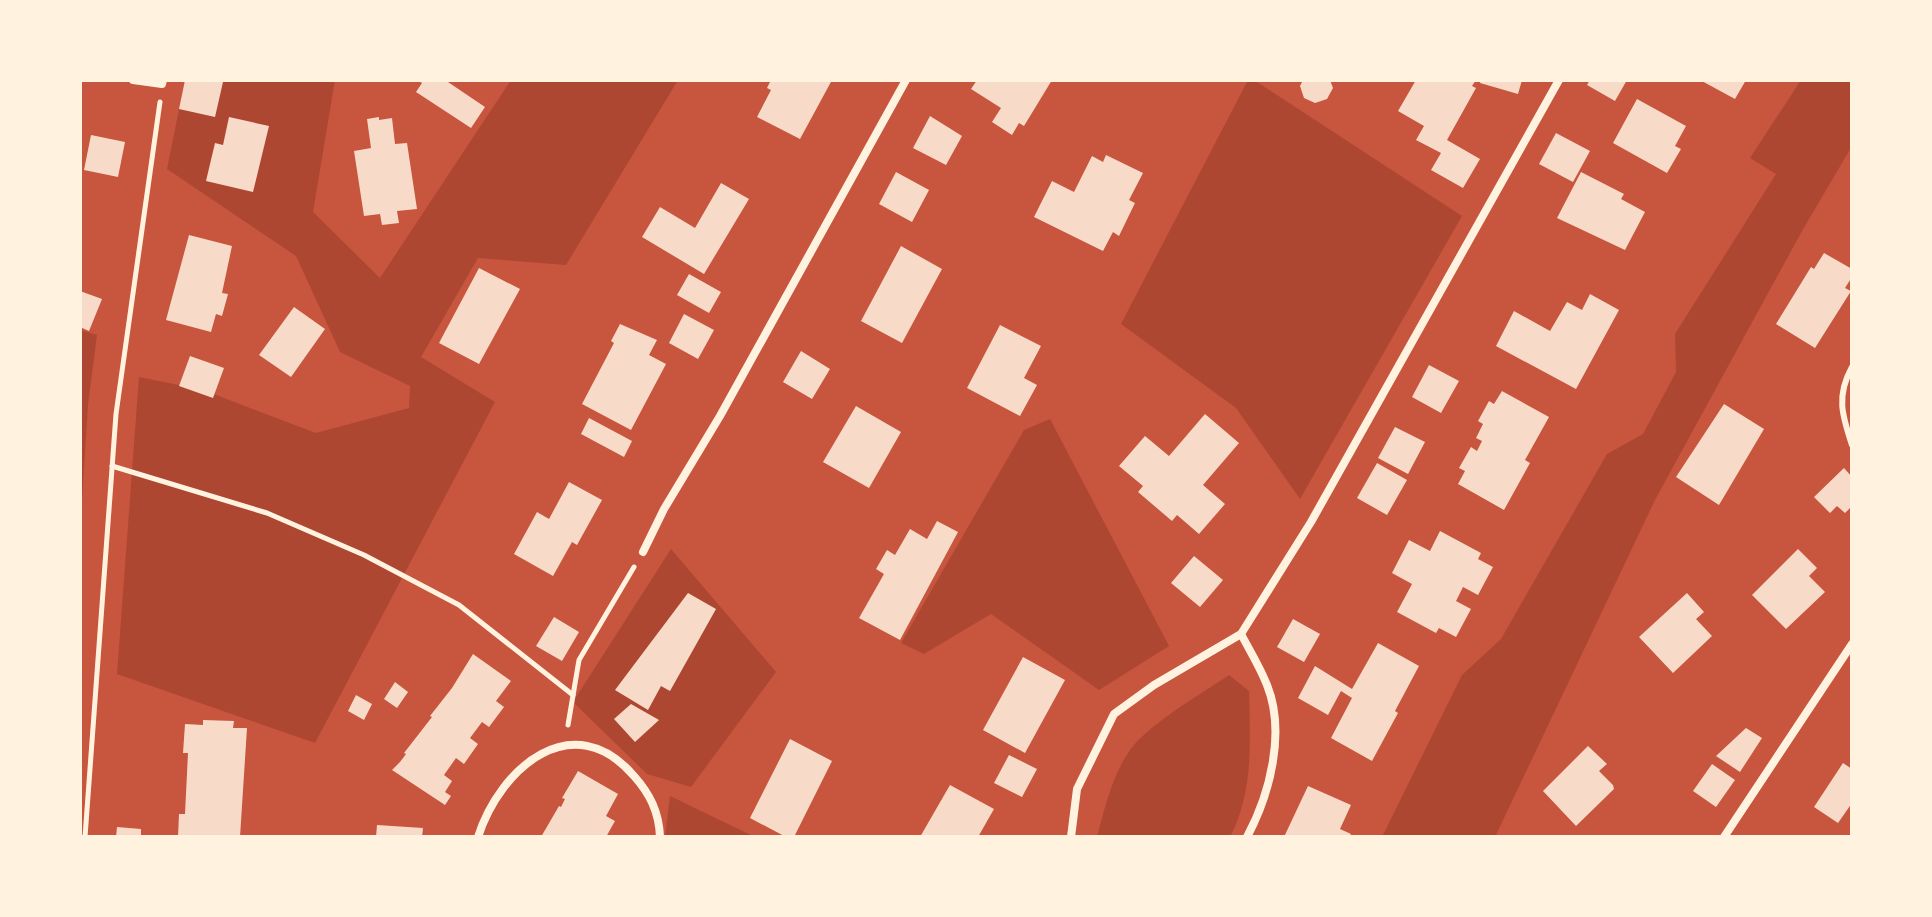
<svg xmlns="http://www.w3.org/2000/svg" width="1932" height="917" viewBox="0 0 1932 917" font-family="'Sofia Sans Condensed',sans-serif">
  <rect width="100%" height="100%" fill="#c8553d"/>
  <!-- green -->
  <g fill="#ae4732">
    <path d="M185,80H335L313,212L380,278L511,80H678L566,265L478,258L421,357L495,402L315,743L117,674L139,377L203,390L316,433L409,408L410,386L340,352L296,256L167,169Z"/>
    <path d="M1248,80H1254L1462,216L1300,499L1236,408L1121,324Z"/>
    <path d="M1801,80H1852V146L1802,231L1655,500L1495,837H1382L1462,675L1501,639L1607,454L1643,434L1676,372L1675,334L1776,174L1750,158Z"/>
    <path d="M80,330L97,335L88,405L80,532Z"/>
    <path d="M1050,419L1169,646L1099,690L991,614L924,654L901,643L1024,430Z"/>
    <path d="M671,549L776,672L691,787L647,774L573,702Z"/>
    <path d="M1229,675L1249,691C1250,741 1254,791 1230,837H1097C1105,807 1112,776 1130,750C1150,723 1201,694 1229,675Z"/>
    <path d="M670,796L755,837H665Z"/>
  </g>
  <!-- building -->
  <g fill="#f7dbc8">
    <path d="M185,80L223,82L215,117L179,109Z"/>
    <path d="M417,80H445L485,107L471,128L416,92L422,83Z"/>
    <path d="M771,80H832L800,139L757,117L771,90L767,88Z"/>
    <path d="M977,80H1052L1024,126L1019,123L1012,135L992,122L1001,108L971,89Z"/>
    <path d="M1303,80H1330L1333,88L1327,99L1315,103L1304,98L1300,86Z"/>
    <path d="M1416,80H1476L1472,86L1476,88L1447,140L1480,159L1463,188L1431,170L1441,153L1416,140L1424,126L1398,111Z"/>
    <path d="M1481,80H1522L1518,94L1480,83Z"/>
    <path d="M1590,80H1627L1615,101L1587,85Z"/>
    <path d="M1700,80H1746L1735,99Z"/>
    <path d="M1637,99L1686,126L1675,146L1681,149L1667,173L1613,143Z"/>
    <path d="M930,116L962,136L946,165L913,148Z"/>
    <path d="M229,117L269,126L253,192L206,181L215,143L223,145Z"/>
    <path d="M379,117V120L392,118L395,144L407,143L417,209L397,211L399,223L382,225L380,214L364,216L354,151L371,148L367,119Z"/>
    <path d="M1556,133L1590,151L1573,182L1539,164Z"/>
    <path d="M91,135L125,142L118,177L84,170Z"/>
    <path d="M1106,155L1143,173L1129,200L1135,203L1119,236L1113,232L1103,251L1034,217L1052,181L1074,192L1092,156L1103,162Z"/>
    <path d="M896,172L929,190L912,222L879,204Z"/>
    <path d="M1581,172L1624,194L1621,199L1645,212L1625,250L1557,218Z"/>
    <path d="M721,183L749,199L704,274L642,237L660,207L695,228Z"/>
    <path d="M189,235L232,246L222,293L228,294L222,316L216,314L211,332L166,320Z"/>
    <path d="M901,246L942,269L902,343L861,321Z"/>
    <path d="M1824,253L1852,269V277L1845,288L1851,291L1815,348L1776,324L1811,267L1814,269Z"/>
    <path d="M479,268L520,289L479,364L439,343Z"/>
    <path d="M689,274L721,292L709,313L677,295Z"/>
    <path d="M80,291L102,299L89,331L80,327Z"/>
    <path d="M1590,294L1619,310L1576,389L1496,346L1514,311L1550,331L1567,302L1582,310Z"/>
    <path d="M294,307L325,329L291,377L259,355Z"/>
    <path d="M684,314L714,330L698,359L669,343Z"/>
    <path d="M620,324L657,340L649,355L666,364L631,430L582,404L614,343L611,341Z"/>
    <path d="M1000,325L1041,346L1024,378L1037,385L1020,416L967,388Z"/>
    <path d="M801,351L830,369L812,399L783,382Z"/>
    <path d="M190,356L224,368L213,398L179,386Z"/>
    <path d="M1429,365L1459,381L1441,413L1412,397Z"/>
    <path d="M1502,391L1549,417L1525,460L1530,463L1504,510L1458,484L1465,471L1459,468L1471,447L1477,451L1482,441L1476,438L1483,424L1478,421L1489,401L1494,404Z"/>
    <path d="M1724,404L1764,429L1719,505L1676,477Z"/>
    <path d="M856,406L901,432L869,488L823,462Z"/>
    <path d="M1205,414L1239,443L1203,485L1225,504L1199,534L1177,515L1172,521L1138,492L1143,486L1119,466L1145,436L1169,456Z"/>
    <path d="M589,418L632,441L624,457L581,434Z"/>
    <path d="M1395,427L1425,442L1408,474L1378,458Z"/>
    <path d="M1377,463L1407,480L1387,515L1357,498Z"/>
    <path d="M1844,468L1852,477V506L1845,513L1837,506L1830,513L1814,497Z"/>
    <path d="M569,482L602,500L577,545L572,542L553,576L514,554L537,512L549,519Z"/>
    <path d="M937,521L958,532L900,640L859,618L884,574L876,569L887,550L895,555L910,529L927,539Z"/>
    <path d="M1440,531L1481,553L1478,559L1493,567L1478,595L1463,587L1456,601L1471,609L1456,637L1439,628L1436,633L1397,612L1412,584L1392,573L1409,540L1430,551Z"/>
    <path d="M1798,549L1817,568L1809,576L1825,592L1786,629L1752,595Z"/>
    <path d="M1194,556L1223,580L1200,607L1171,583Z"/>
    <path d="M688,593L716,609L670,691L661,686L648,710L615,690Z"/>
    <path d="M1687,593L1704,612L1696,619L1712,636L1673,673L1639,637Z"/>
    <path d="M554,617L579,632L562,661L536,646Z"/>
    <path d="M1293,619L1320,634L1304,662L1277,647Z"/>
    <path d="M1378,643L1419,666L1395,711L1398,713L1372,761L1331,738L1352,698L1341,691L1328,715L1298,698L1315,666L1352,689Z"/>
    <path d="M473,654L511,681L496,701L504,707L489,727L482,722L470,738L478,744L464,764L456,758L444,775L452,781L445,792L451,796L445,805L392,770L400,762L406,754L404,753L432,717L430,716L452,688Z"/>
    <path d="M1023,657L1065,680L1025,753L983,730Z"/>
    <path d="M395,682L408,692L397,708L384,699Z"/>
    <path d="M356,695L372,704L364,720L348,711Z"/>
    <path d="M631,704L659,720L635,742L614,719Z"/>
    <path d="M203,720L234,721L233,728H247L240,837H178L179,814H185L188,753H183L185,724L203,725Z"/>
    <path d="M1746,728L1762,738L1740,772L1716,756Z"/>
    <path d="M790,739L832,761L794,837H786L750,818Z"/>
    <path d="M1588,746L1607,764L1599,771L1613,785L1614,789L1576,826L1543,791Z"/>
    <path d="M1009,755L1037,769L1022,797L994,783Z"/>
    <path d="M1843,763L1852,769V803L1838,823L1814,807Z"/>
    <path d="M1712,764L1735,780L1716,807L1693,791Z"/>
    <path d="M578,771L618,794L606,816L615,821L606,837H541L559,806L561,807L565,799L562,798Z"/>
    <path d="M950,785L994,809L978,837H920Z"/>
    <path d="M1308,786L1351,805L1340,829L1351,834L1349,837H1284Z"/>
    <path d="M377,825L423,828L422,837H376Z"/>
    <path d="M117,827L141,829V837H116Z"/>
  </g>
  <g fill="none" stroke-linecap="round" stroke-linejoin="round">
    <!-- path -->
    <g stroke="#fff3e0" stroke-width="5">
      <path d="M112,466L267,513L364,555L459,605L573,695"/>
      <path d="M568,725L579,660L634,567"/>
      <path d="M85,837L116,414L160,102"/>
    </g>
    <!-- service -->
    <path stroke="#fff3e0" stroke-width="6" d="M1852,367C1836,396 1842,415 1852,445"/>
    <!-- minor -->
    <g stroke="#fff3e0" stroke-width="8">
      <path d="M133,80L162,84L163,80"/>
      <path d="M643,552L664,509L720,416L906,80"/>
      <path d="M1241,634C1250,651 1260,667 1267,685C1286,732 1270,794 1247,837"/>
      <path d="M478,837C500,768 573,705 634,776C650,794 659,812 660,837"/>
      <path d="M1071,837L1077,789L1114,714L1154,685L1241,634L1311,522L1559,80"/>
      <path d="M1724,837L1852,644"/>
    </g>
  </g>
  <!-- border -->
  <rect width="1932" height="917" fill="none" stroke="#fff3e0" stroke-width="164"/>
</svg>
